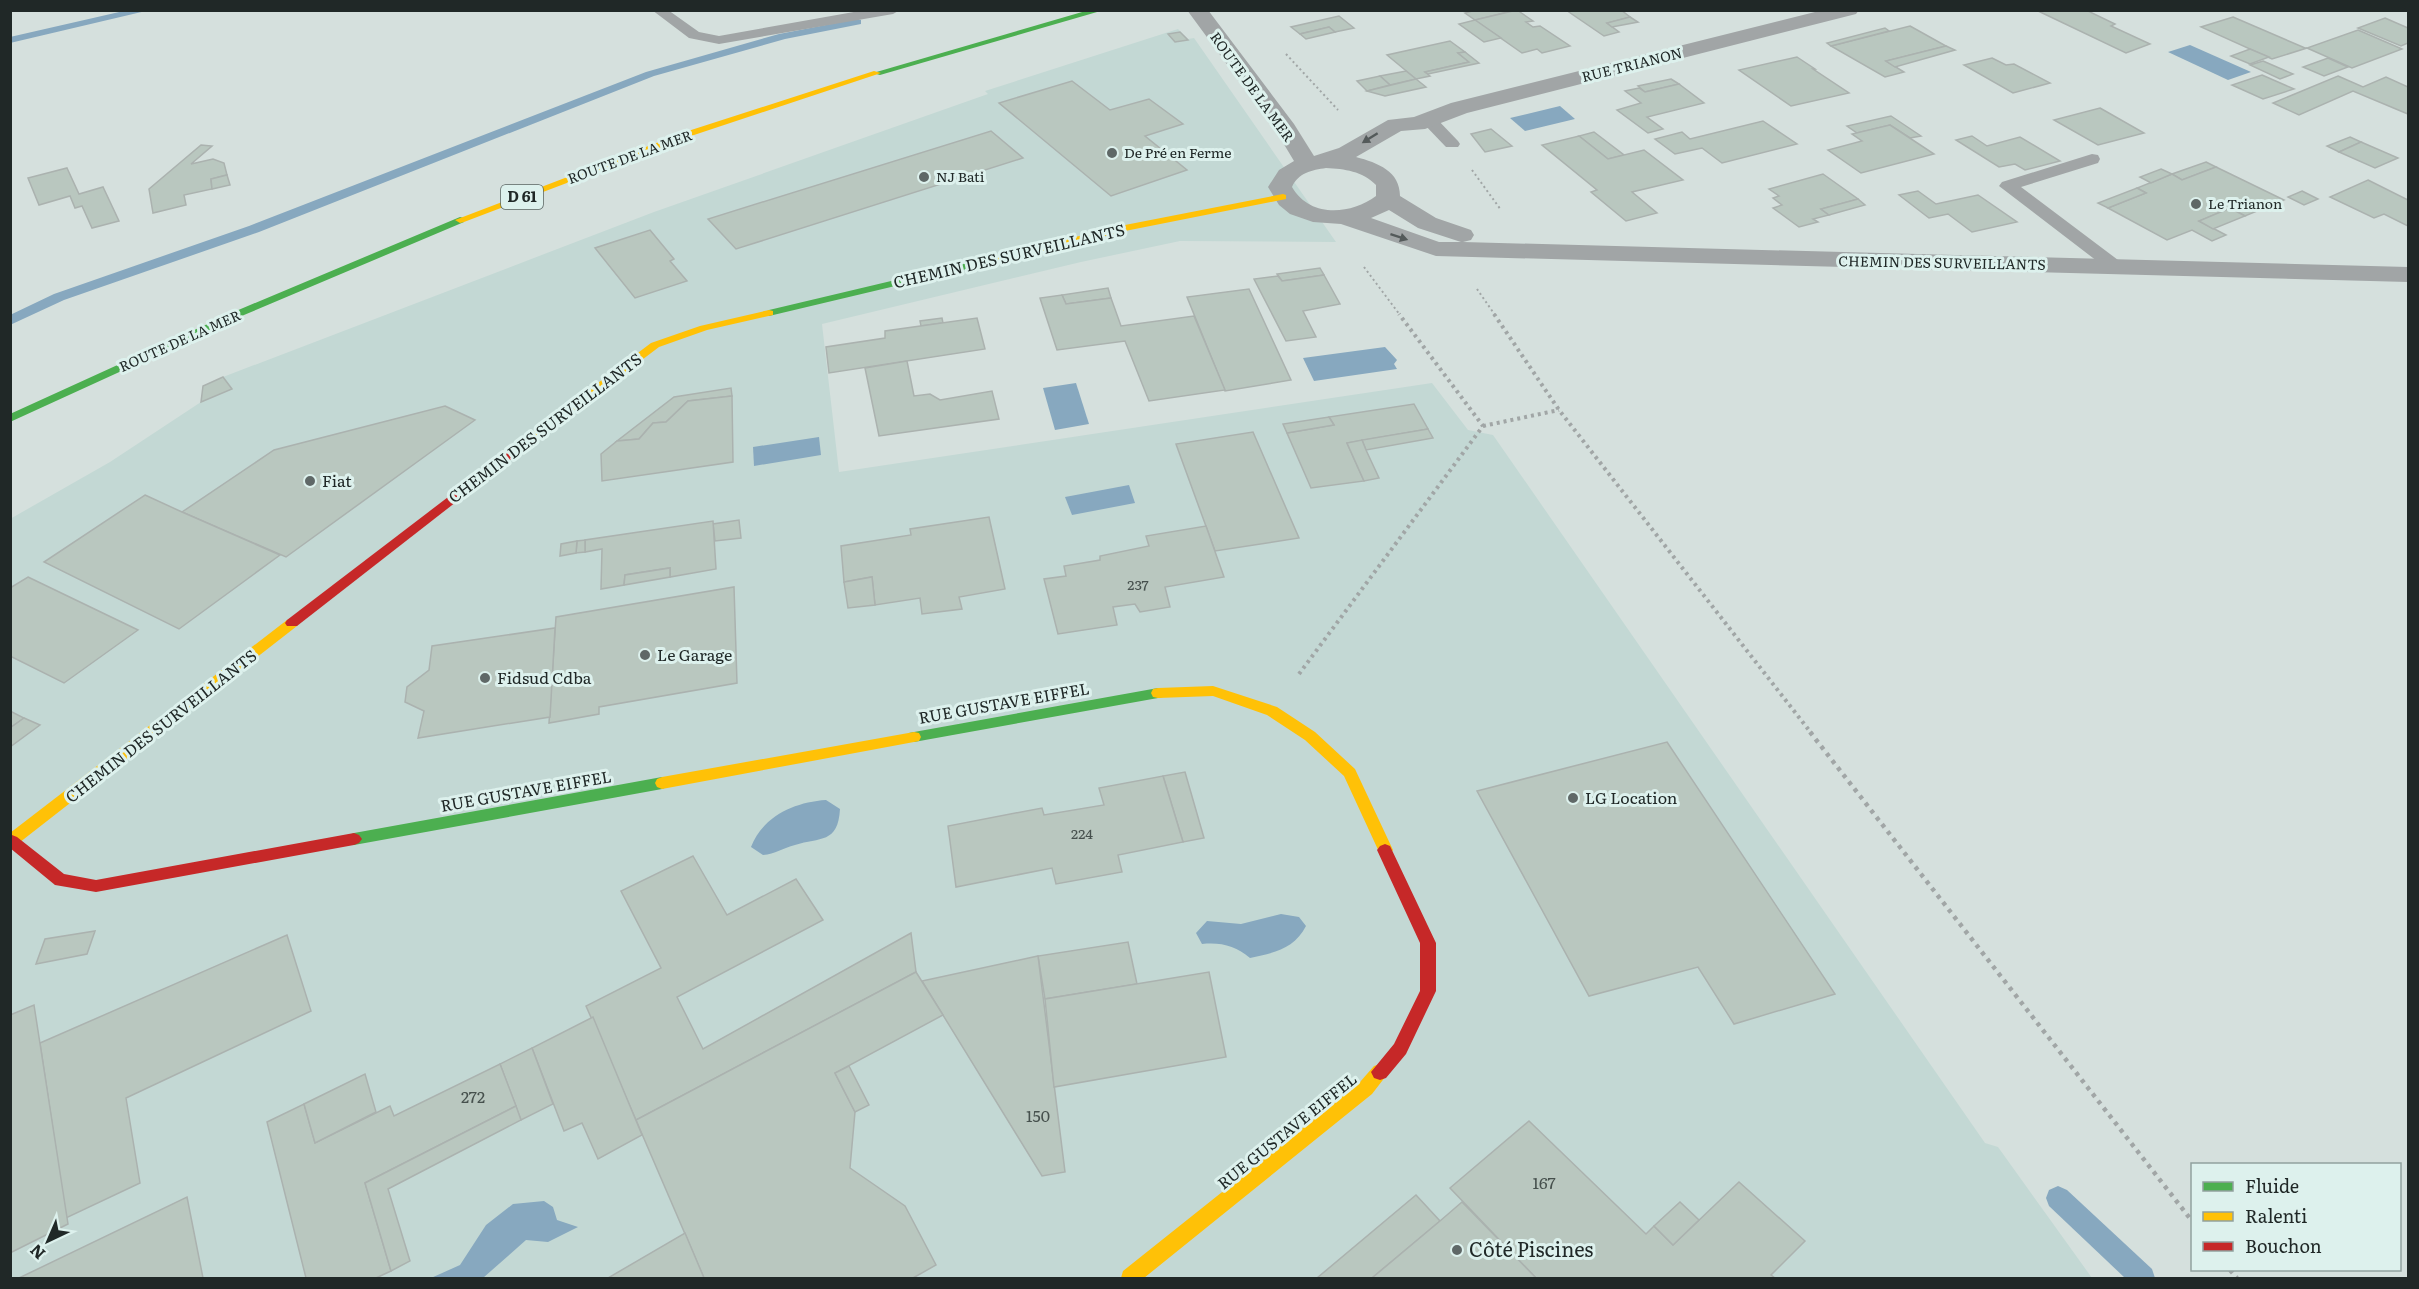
<svg xmlns="http://www.w3.org/2000/svg" width="2419" height="1289" viewBox="0 0 2419 1289" font-family="Literata,serif">
  <rect width="100%" height="100%" fill="#d5e0dd"/>
  <!-- built -->
  <path fill="#c3d8d4" d="M1178,29L1188,39L1194,38L1336,242L1180,241L1081,262L822,324L839,472L1432,383L1468,430L1493,435L1985,1143L1998,1147L2092,1278H11L10,519L110,462L201,402L203,386L223,377L654,212L988,94L985,91Z"/>
  <!-- water -->
  <g fill="#87a8bf">
    <path d="M2190,45L2251,72L2228,80L2168,52Z"/>
    <path d="M1560,106L1575,119L1525,131L1510,118Z"/>
    <path d="M1385,347L1397,360L1394,364L1397,369L1314,381L1303,358Z"/>
    <path d="M1076,383L1089,424L1055,430L1043,388Z"/>
    <path d="M819,437L821,455L754,466L753,447Z"/>
    <path d="M1129,485L1135,503L1072,515L1065,497Z"/>
    <path d="M826,800L840,809C838,844 820,837 795,845C783,848 775,854 763,855L751,847C763,816 795,802 826,800Z"/>
    <path d="M1281,914L1299,917L1306,926C1294,949 1274,953 1250,958C1236,946 1221,942 1202,944L1196,933L1207,921L1241,924Z"/>
    <path d="M544,1201L553,1207L557,1220L578,1227L548,1242L526,1240L483,1278H431L460,1265L486,1225L513,1204Z"/>
  </g>
  <g fill="none" stroke-linecap="round" stroke-linejoin="round">
    <!-- stream -->
    <g fill="#87a8bf" fill-rule="evenodd">
      <path d="M128,10H150L10,43V37Z"/>
      <path d="M857,19L861,20V24L785,39L654,76L259,232L64,300L10,325V315L54,294L249,226L646,72L779,34Z"/>
      <path d="M2058,1186L2067,1190L2152,1269L2155,1278H2125L2049,1206L2046,1198L2049,1190Z"/>
    </g>
  </g>
  <!-- building -->
  <g fill="#b9c7bf" stroke="#abb2af" stroke-width="1.5">
    <path d="M1476,10H1516L1475,20L1465,13Z"/>
    <path d="M1517,10L1533,21L1526,22L1533,27L1540,26L1570,46L1542,53L1537,49L1522,53L1475,20Z"/>
    <path d="M1566,10H1621L1630,17L1607,23L1619,32L1604,36Z"/>
    <path d="M2036,10H2086L2115,24L2111,26L2150,44L2126,53Z"/>
    <path d="M1339,16L1354,28L1335,32L1329,27L1300,34L1291,27Z"/>
    <path d="M1630,17L1638,22L1612,27L1607,23Z"/>
    <path d="M2233,17L2305,48H2307L2272,59L2201,27Z"/>
    <path d="M2385,18L2408,28V43L2401,46L2358,28Z"/>
    <path d="M1475,20L1501,38L1484,42L1459,24Z"/>
    <path d="M1910,26L1946,46L1886,61L1904,72L1885,77L1831,46Z"/>
    <path d="M1329,27L1335,32L1306,39L1300,34Z"/>
    <path d="M1885,28L1889,31L1831,46L1827,43Z"/>
    <path d="M2358,30L2402,49L2352,68L2307,48Z"/>
    <path d="M1180,32L1188,40L1175,42L1168,34Z"/>
    <path d="M1450,41L1465,52L1458,53L1469,62L1425,72L1430,76L1416,79L1387,55Z"/>
    <path d="M1946,46L1955,50L1895,67L1886,61Z"/>
    <path d="M2250,49L2269,57L2250,64L2231,56Z"/>
    <path d="M1465,52L1479,63L1428,74L1425,72L1469,62L1458,53Z"/>
    <path d="M1797,57L1815,69H1813L1849,93L1791,106L1739,70Z"/>
    <path d="M1992,58L2006,65L2014,64L2050,83L2013,93L1964,65Z"/>
    <path d="M2328,58L2348,67L2324,76L2303,67Z"/>
    <path d="M2263,61L2293,74L2280,79L2250,65Z"/>
    <path d="M1406,71L1416,79L1390,85L1380,76Z"/>
    <path d="M2262,75L2294,89L2263,99L2232,85Z"/>
    <path d="M1380,76L1390,85L1367,91L1357,81Z"/>
    <path d="M2338,76L2363,87L2386,77L2408,87V114L2353,91L2299,115L2273,103Z"/>
    <path d="M1416,79L1426,87L1385,96L1367,91Z"/>
    <path d="M1671,79L1679,84L1645,92L1638,86Z"/>
    <path d="M1072,81L1110,110L1149,99L1183,124L1145,136L1187,170L1111,196L999,103Z"/>
    <path d="M1679,84L1704,103L1647,117L1663,129L1648,133L1617,110L1641,103L1625,91L1639,88L1645,92Z"/>
    <path d="M2100,108L2144,133L2098,145L2054,120Z"/>
    <path d="M1891,116L1921,136L1910,138L1890,125L1857,133L1847,126Z"/>
    <path d="M1763,121L1797,144L1722,163L1702,148L1675,154L1655,139L1682,132L1690,139Z"/>
    <path d="M1890,125L1934,154L1861,173L1828,150L1862,141L1852,134Z"/>
    <path d="M1491,129L1512,146L1485,152L1471,134Z"/>
    <path d="M991,131L1023,158L736,249L708,219Z"/>
    <path d="M1594,132L1624,155L1608,159L1579,136Z"/>
    <path d="M1579,136L1608,159L1644,150L1683,180L1632,192L1657,213L1626,221L1591,192L1597,190L1542,145Z"/>
    <path d="M1972,136L1987,146L2020,137L2060,161L2025,170L2015,164L1999,167L1956,140Z"/>
    <path d="M2350,137L2361,142L2339,152L2327,146Z"/>
    <path d="M2361,142L2398,158L2375,168L2339,152Z"/>
    <path d="M201,145L212,146L191,164L213,159L224,163L227,175L211,179L212,189L184,195L186,205L153,213L149,189Z"/>
    <path d="M2206,162L2216,167L2182,180L2172,174Z"/>
    <path d="M2216,167L2284,200L2245,216L2230,208L2199,221L2226,235L2212,241L2192,230L2167,240L2108,208L2146,193L2137,188L2172,174L2182,180Z"/>
    <path d="M67,168L79,194L103,187L119,221L92,228L82,206L75,208L70,196L39,205L28,178Z"/>
    <path d="M2161,169L2172,174L2151,183L2140,177Z"/>
    <path d="M1823,174L1858,199L1821,209L1829,215L1813,219L1818,222L1799,227L1773,208L1782,205L1773,198L1779,196L1769,189Z"/>
    <path d="M227,175L230,185L212,189L211,179Z"/>
    <path d="M2368,180L2408,200V226L2384,214L2374,218L2330,197Z"/>
    <path d="M2137,188L2146,193L2108,208L2098,203Z"/>
    <path d="M1918,191L1936,204L1978,195L2017,222L1972,232L1948,214L1929,218L1899,195Z"/>
    <path d="M2302,191L2318,199L2304,205L2288,197Z"/>
    <path d="M1858,199L1865,205L1829,215L1821,209Z"/>
    <path d="M2230,208L2245,216L2213,229L2199,221Z"/>
    <path d="M650,230L674,259L670,261L687,281L635,298L595,248Z"/>
    <path d="M1320,268L1324,275L1282,281L1277,274Z"/>
    <path d="M1324,275L1340,304L1303,311L1316,337L1286,341L1254,279L1278,276L1282,281Z"/>
    <path d="M1108,288L1111,298L1066,304L1062,295Z"/>
    <path d="M1249,289L1291,380L1225,391L1187,297Z"/>
    <path d="M1062,295L1066,304L1111,298L1121,326L1194,316L1225,390L1149,401L1125,341L1057,350L1040,298Z"/>
    <path d="M942,318L943,323L921,326L920,321Z"/>
    <path d="M977,318L985,349L829,373L826,347L885,338V331Z"/>
    <path d="M907,361L914,396L930,394L940,400L992,391L999,419L879,436L865,368Z"/>
    <path d="M223,377L232,389L201,402L203,386Z"/>
    <path d="M731,388L732,396L688,401L666,422L653,423L639,439L617,441L674,397Z"/>
    <path d="M732,396L733,462L602,481L601,454L617,441L639,439L653,423L666,422L688,401Z"/>
    <path d="M1414,404L1428,429L1347,443L1364,481L1311,488L1287,433L1334,425L1329,417Z"/>
    <path d="M445,406L475,420L286,557L182,512L274,450Z"/>
    <path d="M1329,417L1334,425L1287,433L1283,424Z"/>
    <path d="M1428,429L1433,438L1366,450L1362,440Z"/>
    <path d="M1253,432L1299,538L1215,551L1176,444Z"/>
    <path d="M1362,440L1366,450L1379,478L1364,481L1347,443Z"/>
    <path d="M145,495L182,512L280,555L179,629L44,562Z"/>
    <path d="M989,517L1005,589L959,597L962,609L922,614L920,598L875,605L872,577L844,582L841,546L911,535L910,529Z"/>
    <path d="M739,520L741,538L715,541L713,524Z"/>
    <path d="M713,521L716,569L670,577V568L625,575L624,585L601,589L602,549L585,552V540Z"/>
    <path d="M1206,526L1224,577L1165,587L1170,607L1140,612L1135,604L1113,607L1117,625L1058,634L1044,579L1066,576L1064,566L1100,560V556L1149,546L1146,536Z"/>
    <path d="M585,540V552L576,553L577,541Z"/>
    <path d="M577,541L576,553L560,556L561,544Z"/>
    <path d="M670,568V577L624,585L625,575Z"/>
    <path d="M28,577L138,630L64,683L10,656V588Z"/>
    <path d="M872,577L875,605L848,608L844,582Z"/>
    <path d="M734,587L737,683L599,707V714L549,723L556,617Z"/>
    <path d="M555,628L550,717L418,738L424,711L405,702L407,687L429,670L432,646Z"/>
    <path d="M10,711L24,718L10,728Z"/>
    <path d="M24,718L40,725L10,747V728Z"/>
    <path d="M1667,742L1835,994L1734,1024L1698,967L1589,996L1477,791Z"/>
    <path d="M1185,772L1204,838L1183,842L1163,776Z"/>
    <path d="M1163,776L1183,842L1118,855L1122,872L1056,884L1052,868L956,887L948,826L1042,808L1044,815L1104,805L1099,788Z"/>
    <path d="M693,856L727,915L796,879L823,920L677,997L703,1049L911,933L916,972L636,1120L586,1006L661,968L621,891Z"/>
    <path d="M95,931L87,954L36,964L45,939Z"/>
    <path d="M287,935L311,1011L126,1098L140,1183L66,1218L40,1043Z"/>
    <path d="M1128,942L1137,984L1045,999L1038,956Z"/>
    <path d="M1038,956L1065,1172L1042,1176L922,981Z"/>
    <path d="M916,972L943,1015L835,1073L855,1112L850,1168L905,1206L936,1265L913,1278H704L636,1120Z"/>
    <path d="M1209,972L1226,1057L1054,1087L1045,999Z"/>
    <path d="M34,1005L68,1224L10,1253V1015Z"/>
    <path d="M593,1017L642,1135L598,1159L582,1123L564,1131L532,1048Z"/>
    <path d="M532,1048L553,1104L521,1120L500,1064Z"/>
    <path d="M500,1064L516,1106L365,1183L391,1271L376,1278H306L267,1122L304,1104L315,1143L390,1106L394,1116Z"/>
    <path d="M849,1066L869,1105L855,1112L835,1073Z"/>
    <path d="M365,1074L376,1112L315,1143L304,1104Z"/>
    <path d="M516,1106L521,1120L388,1189L410,1261L391,1271L365,1183Z"/>
    <path d="M1529,1121L1646,1234L1654,1226L1673,1245L1739,1182L1805,1241L1771,1275L1775,1278H1536L1450,1188Z"/>
    <path d="M1416,1195L1440,1221L1372,1278H1317Z"/>
    <path d="M187,1197L203,1278H19Z"/>
    <path d="M1462,1202L1536,1278H1372L1440,1221Z"/>
    <path d="M1680,1202L1699,1220L1673,1245L1654,1226Z"/>
    <path d="M685,1233L704,1278H608Z"/>
  </g>
  <g fill="none" stroke-linecap="round" stroke-linejoin="round">
    <!-- path-far2 -->
    <g stroke="#a1a6a6" stroke-width="2" stroke-dasharray="2 3" stroke-linecap="butt">
      <path d="M1286,54L1338,110"/>
      <path d="M1472,170L1501,210"/>
      <path d="M1364,267L1400,315"/>
      <path d="M1477,289L1495,315"/>
    </g>
    <!-- path-far1 -->
    <g stroke="#a1a6a6" stroke-width="4" stroke-dasharray="3 4" stroke-linecap="butt">
      <path d="M1494,314L1559,410L1812,734"/>
      <path d="M1483,426L1559,410"/>
      <path d="M1299,674L1483,426L1399,314"/>
    </g>
    <!-- path -->
    <g stroke="#a1a6a6" stroke-width="4.5" stroke-dasharray="4 5" stroke-linecap="butt">
      <path d="M1810,732L2192,1221"/>
      <path d="M2230,1270L2237,1278"/>
    </g>
    <!-- lane -->
    <g fill="#a1a5a6" fill-rule="evenodd">
      <path d="M652,10H668L699,32L719,36L865,10H900L893,14L719,44L689,38Z"/>
      <path d="M1428,114L1434,116L1458,141L1460,144L1458,147H1446L1422,122L1420,119Z"/>
      <path d="M2092,154L2098,155L2100,159L2098,163L2021,187L2122,263L2125,267L2122,271H2110L1999,186L2002,182Z"/>
    </g>
    <!-- street -->
    <path fill="#a1a5a6" fill-rule="evenodd" d="M1187,10H1208L1294,124L1314,156L1339,148L1388,120L1414,117L1451,103L1823,10H1859L1856,14L1467,113L1425,129L1401,131L1356,157C1378,163 1400,171 1400,196L1436,218L1471,230L1474,235L1471,240L1463,242L2408,267V282L1436,256L1341,224L1313,222L1290,214L1279,205L1268,187L1279,170L1294,161L1276,131ZM1326,168C1345,169 1362,171 1376,185V196C1350,215 1310,218 1292,187C1298,173 1312,170 1326,168ZM1389,210L1418,228L1461,242H1439L1371,218Z"/>
    <!-- fast -->
    <g fill="#4caf50" fill-rule="evenodd">
      <path d="M1089,10H1104L880,75L873,73Z"/>
      <path d="M460,217L464,218V222L244,315L10,422V414L236,311Z"/>
      <path d="M988,258L993,261L992,263L769,316L764,313L769,310Z"/>
      <path d="M1158,688L1163,689L1165,693L1163,697L1158,698L914,742L909,741L907,737L909,733L914,732Z"/>
      <path d="M662,777L667,779L669,783L667,787L662,789L354,845L349,843L346,839L349,835L354,833Z"/>
    </g>
    <!-- slow -->
    <g fill="#ffc107" fill-rule="evenodd">
      <path d="M874,71L881,73L691,136L464,222L460,223L455,220L685,132Z"/>
      <path d="M1283,194L1286,195V199L1125,231L988,264L983,261L984,259L1125,225Z"/>
      <path d="M769,310L773,311V315L707,330L659,347L515,456L511,457L505,453L651,343L700,326Z"/>
      <path d="M292,618L297,620L299,623L297,626L15,846L10,848V833L287,620Z"/>
      <path d="M1213,686L1277,707L1315,732L1355,769L1393,850L1390,854L1385,856L1380,854L1344,776L1305,740L1267,715L1213,696L1158,698L1153,697L1151,693L1153,689L1158,688Z"/>
      <path d="M914,732L919,733L921,737L919,741L914,742L662,789L657,787L655,783L657,779L662,777Z"/>
      <path d="M1380,1064L1386,1066L1389,1072L1372,1094L1144,1278H1121L1123,1271L1360,1082L1374,1066Z"/>
    </g>
    <!-- jam -->
    <g fill="#c62828" fill-rule="evenodd">
      <path d="M511,449L517,453L515,456L297,626H287L285,623L287,620Z"/>
      <path d="M354,833L359,835L362,839L359,843L354,845L96,892L55,885L10,848L12,835L17,837L64,874L96,880Z"/>
      <path d="M1385,844L1390,846L1436,943V991L1406,1054L1386,1078L1380,1080L1374,1078L1371,1072L1394,1044L1420,991V943L1377,850L1380,846Z"/>
    </g>
  </g>
  <!-- one-way arrows -->
  <defs><path id="oneway-solid" d="M-6-.8H1V-3.2L6.5 0L1 3.2V.8H-6Z" transform="scale(1.5)"/></defs>
  <g fill="#545a5a">
    <use href="#oneway-solid" transform="translate(1370 138) rotate(148)"/>
    <use href="#oneway-solid" transform="translate(1399 237) rotate(18)"/>
  </g>
  <!-- markers -->
  <g fill="#5f6867" stroke="#ddf1ed" stroke-width="2">
    <circle cx="1112" cy="153" r="6"/>
    <circle cx="924" cy="177" r="6"/>
    <circle cx="2196" cy="204" r="6"/>
    <circle cx="310" cy="481" r="6"/>
    <circle cx="645" cy="655" r="6"/>
    <circle cx="485" cy="678" r="6"/>
    <circle cx="1573" cy="798" r="6"/>
    <circle cx="1457" cy="1250" r="6"/>
  </g>
  <g text-anchor="middle" stroke-width="6" stroke-linejoin="round" paint-order="stroke">
    <!-- far-street labels -->
    <g font-size="14" fill="#202827" stroke="#ddf1ed">
      <text transform="translate(1632 65) rotate(-14)" y="5">RUE TRIANON</text>
      <text transform="translate(1252 87) rotate(54)" y="5">ROUTE DE LA MER</text>
      <text transform="translate(630 157) rotate(-20)" y="5">ROUTE DE LA MER</text>
      <text transform="translate(1942 263) rotate(1)" y="5">CHEMIN DES SURVEILLANTS</text>
      <text transform="translate(180 341) rotate(-24)" y="5">ROUTE DE LA MER</text>
    </g>
    <!-- far-poi labels -->
    <g font-size="14" fill="#202827" stroke="#ddf1ed" text-anchor="start">
      <text x="1124" y="158">De Pré en Ferme</text>
      <text x="936" y="182">NJ Bati</text>
      <text x="2208" y="209">Le Trianon</text>
    </g>
    <!-- number labels -->
    <g font-size="14" fill="#46504d">
      <text x="1138" y="590">237</text>
      <text x="1082" y="839">224</text>
    </g>
    <!-- shield labels -->
    <rect fill="#ddf1ed" stroke="#596462" stroke-width="1.5" x="501" y="185" width="42" height="24" rx="4.5"/>
    <g font-size="15" font-weight="bold" fill="#202827">
      <text x="522" y="202">D 61</text>
    </g>
    <!-- street labels -->
    <g font-size="16" fill="#202827" stroke="#ddf1ed">
      <text transform="translate(1009 256) rotate(-13)" y="6">CHEMIN DES SURVEILLANTS</text>
      <text transform="translate(545 428) rotate(-37)" y="6">CHEMIN DES SURVEILLANTS</text>
      <text transform="translate(1004 703) rotate(-10)" y="6">RUE GUSTAVE EIFFEL</text>
      <text transform="translate(161 726) rotate(-38)" y="6">CHEMIN DES SURVEILLANTS</text>
      <text transform="translate(526 791) rotate(-10)" y="6">RUE GUSTAVE EIFFEL</text>
      <text transform="translate(1287 1131) rotate(-39)" y="6">RUE GUSTAVE EIFFEL</text>
    </g>
    <!-- poi labels -->
    <g font-size="16" fill="#202827" stroke="#ddf1ed" text-anchor="start">
      <text x="322" y="487">Fiat</text>
      <text x="657" y="661">Le Garage</text>
      <text x="497" y="684">Fidsud Cdba</text>
      <text x="1585" y="804">LG Location</text>
    </g>
    <!-- near-number labels -->
    <g font-size="16" fill="#46504d">
      <text x="473" y="1103">272</text>
      <text x="1038" y="1122">150</text>
      <text x="1544" y="1189">167</text>
    </g>
    <!-- near-poi labels -->
    <g font-size="20" fill="#202827" stroke="#ddf1ed" text-anchor="start">
      <text x="1469" y="1257">Côté Piscines</text>
    </g>
  </g>
  <!-- border -->
  <rect width="2419" height="1289" fill="none" stroke="#202827" stroke-width="24"/>
  <!-- legend -->
  <rect x="2191" y="1163" width="210" height="108" fill="#ddf1ed" stroke="#91a19e" stroke-width="1.5"/>
  <rect x="2203" y="1182" width="30" height="9" fill="#4caf50" stroke="#91a19e" stroke-width="1.5"/>
  <text x="2245" y="1193" font-size="18" fill="#202827">Fluide</text>
  <rect x="2203" y="1212" width="30" height="9" fill="#ffc107" stroke="#91a19e" stroke-width="1.5"/>
  <text x="2245" y="1223" font-size="18" fill="#202827">Ralenti</text>
  <rect x="2203" y="1242" width="30" height="9" fill="#c62828" stroke="#91a19e" stroke-width="1.5"/>
  <text x="2245" y="1253" font-size="18" fill="#202827">Bouchon</text>
  <!-- north arrow -->
  <g transform="translate(48 1241) rotate(224)" stroke="#ddf1ed" stroke-width="4.5" paint-order="stroke">
  <path d="M0-4.5L10 22L0 15L-10 22Z" fill="#202827"/>
  <text y="-9" font-size="16" font-weight="bold" text-anchor="middle" fill="#202827">N</text>
  </g>
</svg>
